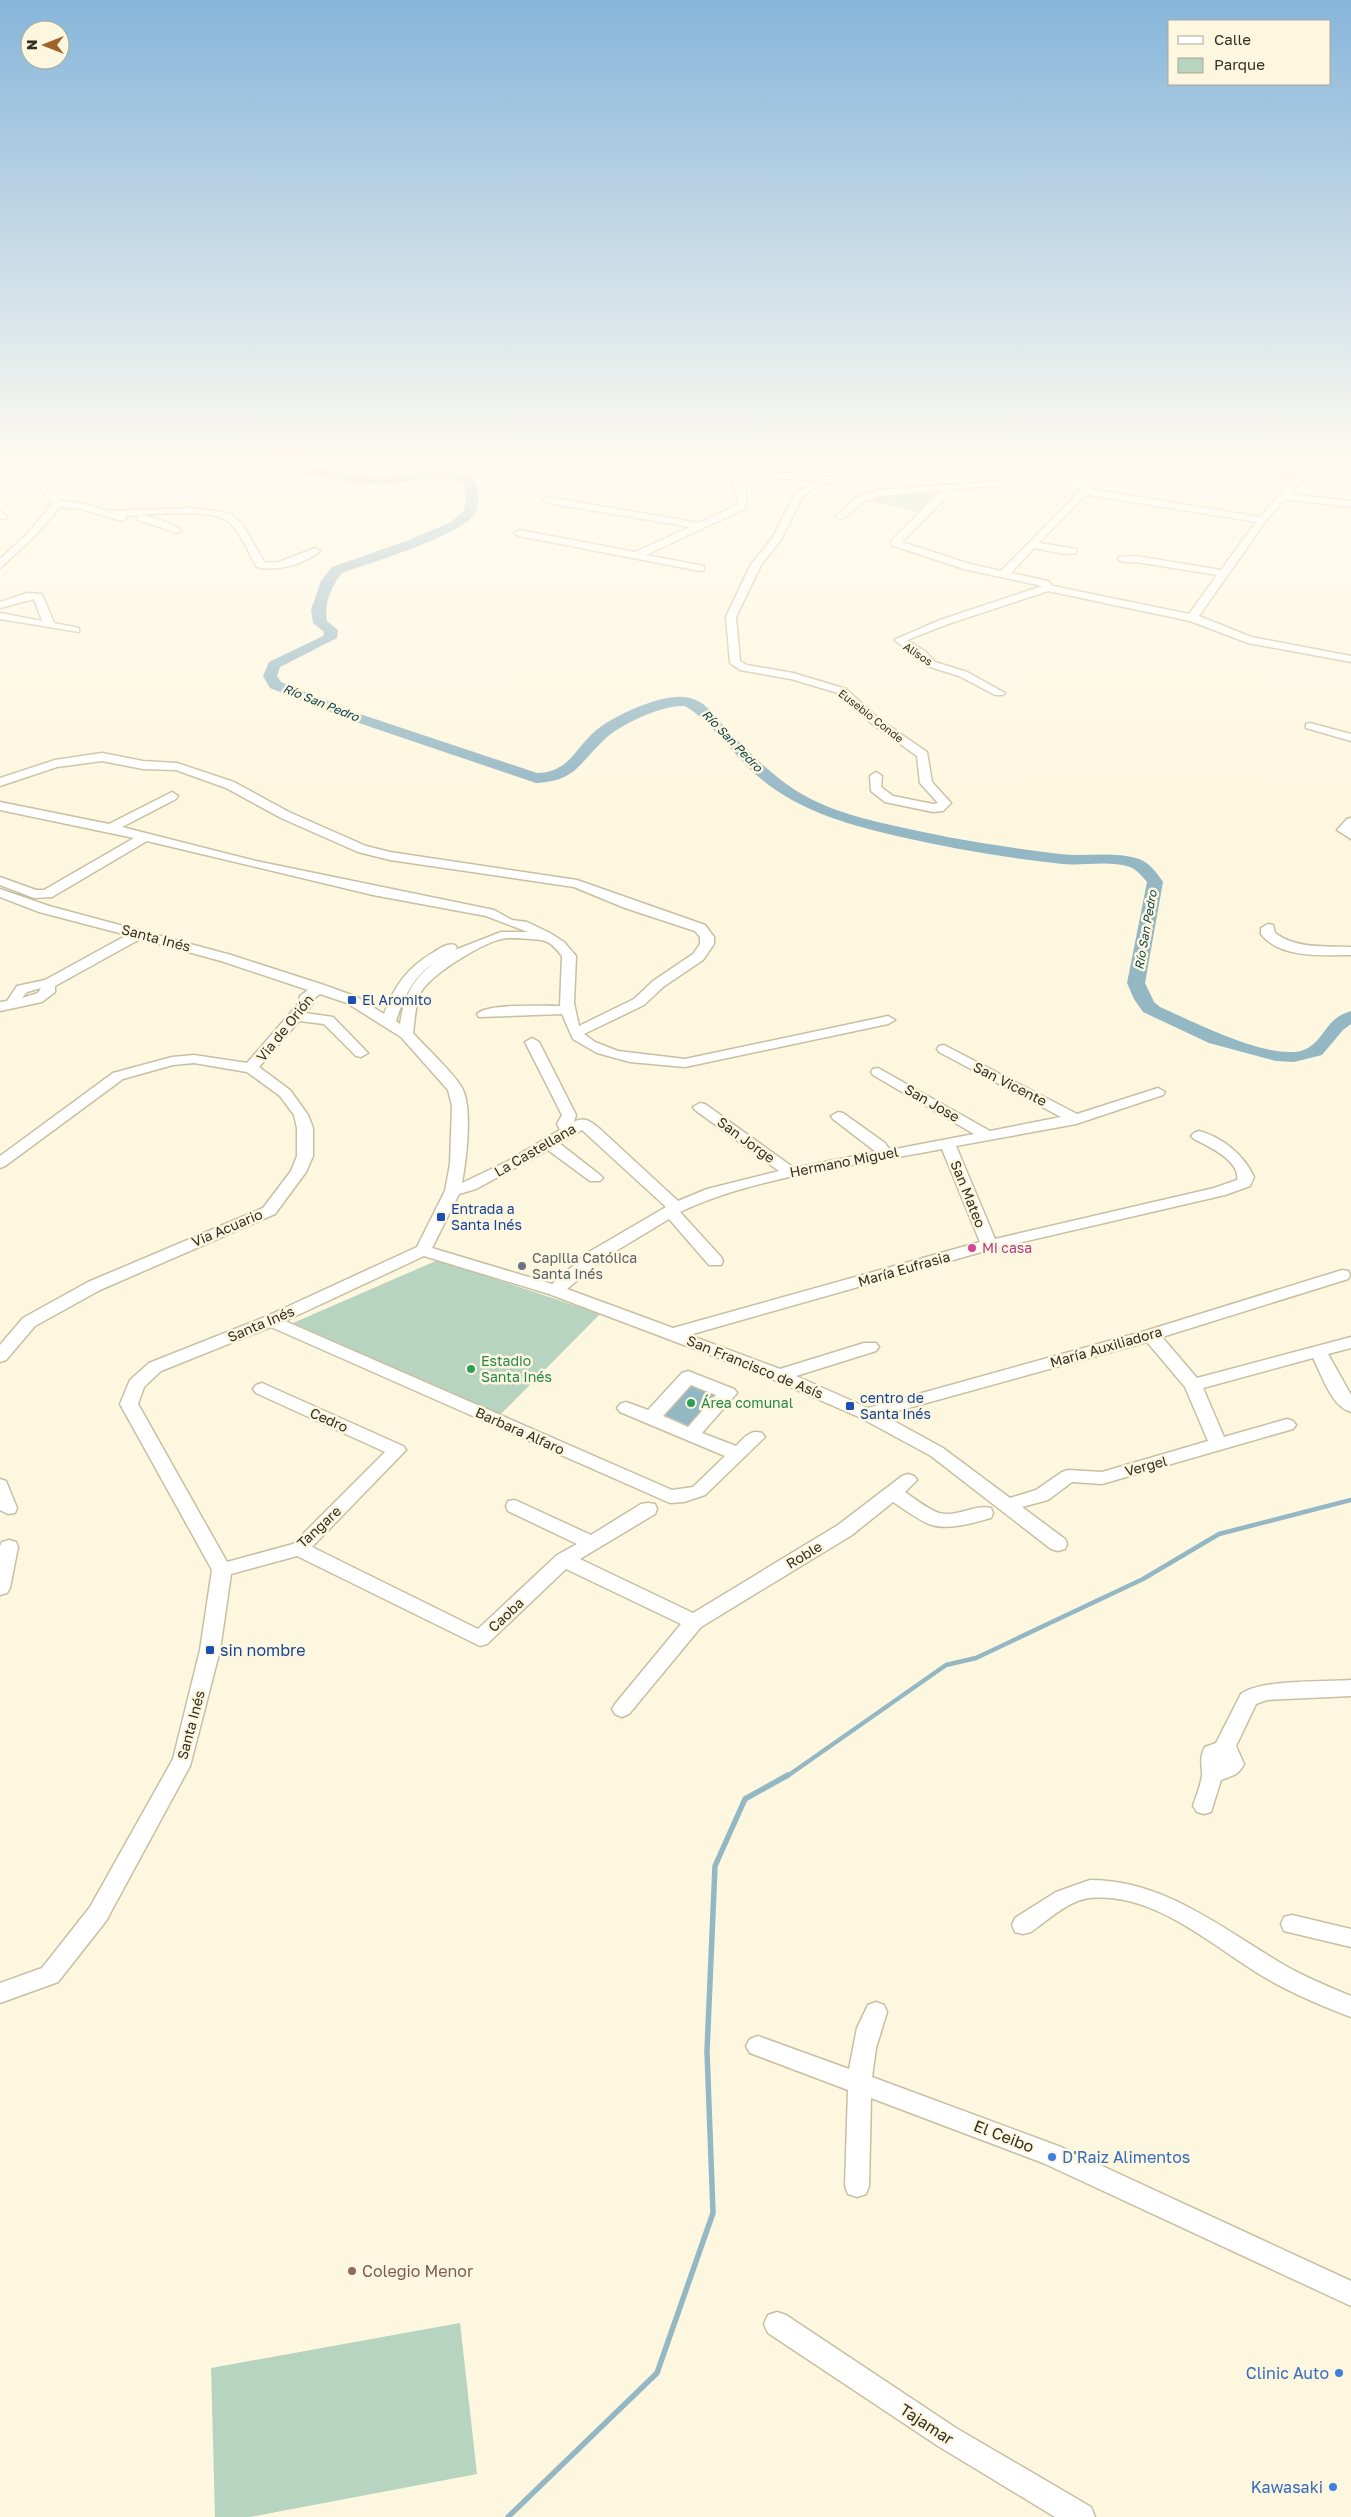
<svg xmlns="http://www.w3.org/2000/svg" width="1351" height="2517" viewBox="0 0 1351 2517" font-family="'Golos Text',sans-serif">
  <rect width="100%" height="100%" fill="#fef7df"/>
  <!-- green -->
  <g fill="#b7d4c0">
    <path d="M1176,458H1307L1289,481L1155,460Z"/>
    <path d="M912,490L935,494L919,512L866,500Z"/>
    <path d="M438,1260L600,1314L500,1415L293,1323Z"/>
    <path d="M460,2323L477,2474L250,2517H215L211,2368Z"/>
  </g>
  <!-- water -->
  <path fill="#94b7c4" d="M691,1380L722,1392L689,1426L662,1414Z"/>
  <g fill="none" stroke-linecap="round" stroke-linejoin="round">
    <!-- stream-far1 -->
    <path stroke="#94b7c4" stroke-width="4.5" d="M786,1777L946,1665L976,1658L1143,1579L1219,1534L1351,1500"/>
    <!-- stream -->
    <path stroke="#94b7c4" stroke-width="5.5" d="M508,2517L657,2373L713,2213L707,2051L715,1866L745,1799L788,1775"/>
    <!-- river -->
    <path fill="#94b7c4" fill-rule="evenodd" d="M263,458C301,458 337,477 376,477C410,478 441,464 474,478C479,486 480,503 476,512C467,534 367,564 342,573C331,586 324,604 327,621L338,630L337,638L280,667L277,676L281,682L360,714L537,773C568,772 573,752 593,733C610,717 659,695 682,697C690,697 697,700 703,704C711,710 717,719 724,726C743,746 763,767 785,783C813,804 848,815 882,823C941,837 1000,847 1060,854C1086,857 1114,851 1139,859C1150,863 1157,873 1163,882L1145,983L1154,1002L1160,1007C1190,1020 1278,1066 1308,1048C1326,1037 1326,1018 1351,1011V1024L1343,1030L1322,1055L1294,1062L1276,1061L1209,1043L1143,1012L1134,999L1127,983L1147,882C1142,876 1137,870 1130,867C1109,860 1083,866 1062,864C1008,858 954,849 901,837C848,825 796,811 754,773C738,758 701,712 684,706C662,705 620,724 604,740C578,764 576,781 536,783L350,720L270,688L263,676L269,662L323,636L324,632L313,623L311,610L321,581L332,567L409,540L451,522L464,511L466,496L464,483C439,472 411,483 385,484C365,486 276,472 263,458Z"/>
    <!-- minor casing -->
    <g stroke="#c8bfa2" stroke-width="3">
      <g id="minor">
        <path d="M717,458H732L775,472L831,477L871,468L1015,458H1061L1056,461C1019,463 982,466 946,469C904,471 836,469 802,497L781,540L761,565L736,617L740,661L747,665L793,673L846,689L879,719L927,752L932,782L951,803L943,811L933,812L885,802L871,791L870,776L876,772L882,776L881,787L893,796L933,804L938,803L920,783L917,756L871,723L838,693L791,679L740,670L730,663L726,617L751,564L772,539L795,494L819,481L774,478L726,463C739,473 752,493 744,509L646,555L704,566V570L700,571L519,536L514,533L519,530L635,552L690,527L548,503L543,500L548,497L699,523L737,505L738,498L729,474L712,461Z"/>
        <path d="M1307,458H1317L1306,475L1290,494L1351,501V507L1285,499L1265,522L1199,616L1251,637L1351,656V662L1248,643L1190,621L1048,591L948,624L907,640L926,652L935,662L967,672L1005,693L1003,695H995L959,676L927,666L918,656L894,640L940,620L1042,586L964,569L891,545V541L942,490L880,496L862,502L843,519L835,517L856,498L879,490L999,481L1001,483L996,486L954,489L902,542L970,564L1001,571L1081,490L1071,485L1070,482L1076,475L1069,467L1071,465H1077L1086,475L1080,483L1096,490L1260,517L1299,472ZM1085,495H1090L1256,522L1221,570L1136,556L1119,557L1118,559L1123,562H1136L1217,575L1189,614L1053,586L1048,581L1011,573L1034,548L1064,554L1076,553V549L1039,543Z"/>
        <path d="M0,463C26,468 47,478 60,501L82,503L109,511L191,508L223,512L232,515L242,524L265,563L279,562L315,548L320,551C305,564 276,572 257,567C248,553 243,536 231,524C214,506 149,515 124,516L127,518L122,521L81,509L60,507L33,538L0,568V559L27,534L52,504C41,484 22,473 0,469Z"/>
        <path d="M0,511L6,515V519H0Z"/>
        <path d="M141,515L156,518L182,530L177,533L138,520V516Z"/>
        <path d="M27,593L42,594L54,623L79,628V632L0,619V613L42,621L34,599L0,608V602Z"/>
        <path d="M1310,723L1351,734V741L1306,728V724Z"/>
        <path d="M102,753L143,761L177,763L234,782L289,812L366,846L390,852L577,880L705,925L714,937V944L703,960L663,987L644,1005L584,1034L595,1042L618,1051L685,1059L888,1016L895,1020L888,1024L685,1067L630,1062L597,1053L573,1039L562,1014L479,1017L477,1014C486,1003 545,1006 560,1006L562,956C558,951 552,943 545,941C540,939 514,938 507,938C486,940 432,973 421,992C415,1004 415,1020 413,1033C426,1048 453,1072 462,1088C473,1108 466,1161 462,1183L508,1161L560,1130L557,1124L562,1115L525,1042L532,1038L539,1042L576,1115L574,1122C585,1116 591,1122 600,1129L678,1201L707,1189L779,1171L695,1110L693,1107L700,1103L705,1104L794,1168L876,1152L833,1119L831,1116L838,1112L843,1113L885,1143L890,1150L974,1134L873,1075L871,1072L873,1069L878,1068L990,1131L1061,1117L939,1052L937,1049L939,1046L944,1045L1077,1114L1158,1088L1165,1092L1163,1095L1076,1124L956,1146L995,1239L1214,1188L1237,1180C1241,1161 1208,1146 1194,1139L1191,1136L1194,1133L1199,1131C1222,1137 1244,1155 1254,1177L1250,1186L1225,1195L992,1249L689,1335L780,1369L864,1343H876L879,1347L876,1351L796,1376L868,1408L1145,1331L1342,1270L1348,1271L1350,1275L1348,1279L1162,1337L1197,1378L1351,1337V1348L1328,1354L1351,1395V1412C1331,1406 1322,1375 1313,1358L1203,1388L1224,1437L1287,1419L1293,1421L1296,1425L1293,1429L1102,1484L1072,1482L1048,1500L1022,1507L1065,1539L1067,1544L1065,1549L1058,1551L1051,1549L931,1456L861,1418L758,1373L549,1294L424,1256L285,1321L672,1490L693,1487L725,1456L620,1412L617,1408L620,1404L626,1402L648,1410L682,1373L688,1371L734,1389L737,1393L702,1433L736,1446C744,1438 750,1429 762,1433L765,1437L705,1495L684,1502L670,1503L271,1327L161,1371L144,1387L138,1404L227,1562L293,1544L385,1452L256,1393L253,1389L256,1385L262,1383L403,1446L406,1450L312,1547L478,1629L557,1555L577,1544L508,1511L506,1506L508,1501L515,1500L591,1535L641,1504L648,1503L655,1504L657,1509L655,1514L580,1559L693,1613L838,1525L902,1476L908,1474L914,1476L917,1480L905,1492C915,1499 928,1509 939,1513C956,1518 974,1504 991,1508L993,1513L991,1518C973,1523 947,1531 929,1524C917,1519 904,1509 893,1502L852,1535L701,1627L629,1714L622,1717L615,1714L612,1709L615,1704L681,1624L566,1569L487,1644L480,1646L297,1556L231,1574L220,1650L190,1766L106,1921L58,1982L0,2003V1983L42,1968L90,1907L173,1759L200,1650L212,1570L120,1404L130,1380L149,1363L265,1317L417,1247L445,1191L450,1164L452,1106L448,1090L401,1037L347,1003L320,994L312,1000L313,1003L305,1013L333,1017L368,1053L361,1057L356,1056L324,1024L299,1021L259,1067L290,1090L308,1115L313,1128V1156L306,1172L275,1214L100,1290L35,1326L6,1360L0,1362V1345L23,1318L88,1282L263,1208L291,1171L297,1156V1128L294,1115L280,1096L247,1072L194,1063L173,1065L123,1079L5,1166L0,1168V1156L113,1073L172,1057L194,1055L247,1063L299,1003L300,996L308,990L221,961L140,939L55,986V992L42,1002L0,1011V1002L7,1001L17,986L45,980L127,935L39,912L0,897V889L49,906L231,955L324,985L357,997L384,1014C394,986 408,967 434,952C441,948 446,943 455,945L457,948L455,950L501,932H528L486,916L373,895L147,841L52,897L34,898L0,885V877L36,890H44L134,838L0,810V802L109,824L172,792L178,796L176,799L122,827L256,861L494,910L512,920L527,922L550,933L564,942L576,956L574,1003L579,1026L634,999L653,981L693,954L700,944V937L695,931L625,908L574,887L390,860L358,852L281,818L226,788L176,770L143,769L102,761L57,767L0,786V778L55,760ZM434,963C412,980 404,997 400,1024L396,1021C404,997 412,978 434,963ZM41,988L38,993L22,998L27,992ZM582,1130L666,1207L589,1252L552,1284L432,1248L459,1194L476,1189L548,1150L590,1181H600L603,1178L600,1175L559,1143ZM942,1149L980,1242L673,1328L567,1289L601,1260L669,1219L709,1265H721L723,1261L721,1257L680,1212C755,1176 860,1165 942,1149ZM1147,1342L1185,1387L1208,1441L1102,1472L1068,1470L1062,1472L1036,1490L1010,1498L943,1448L883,1415ZM691,1385L716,1395L688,1427L663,1416Z"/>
        <path d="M1351,818V839L1337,830L1347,819Z"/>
        <path d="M1268,924L1273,925L1275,933C1297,949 1324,946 1351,947V955C1324,955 1280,959 1261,934V928Z"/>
        <path d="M0,1479L6,1481L17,1508L15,1513L8,1514L0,1510Z"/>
        <path d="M9,1540L16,1542L18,1547L10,1588L7,1593L0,1595V1546L2,1542Z"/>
        <path d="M1351,1680V1696L1267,1700L1256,1704L1236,1746L1244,1764C1239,1775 1232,1776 1221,1780L1211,1812L1204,1814L1197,1812L1193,1806C1196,1796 1201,1785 1202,1775C1202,1763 1199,1758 1205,1747L1216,1743L1241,1694C1259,1679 1326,1682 1351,1680Z"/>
        <path d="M1090,1880C1163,1880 1219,1926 1279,1962C1302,1976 1327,1986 1351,1996V2017C1322,2006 1291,1993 1264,1977C1212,1946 1155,1892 1090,1898C1069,1900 1048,1920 1031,1932L1023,1934L1015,1932L1012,1925L1015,1918L1056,1892Z"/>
        <path d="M1292,1915L1351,1929V1947L1284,1931L1281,1924L1284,1917Z"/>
        <path d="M876,2002L884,2005L887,2012L876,2048L872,2077L1061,2147L1351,2281V2306L1043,2163L871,2098L869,2186L866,2194L857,2197L848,2194L845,2186L848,2090L750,2053L746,2046L750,2039L758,2036L849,2069L857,2028L868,2005Z"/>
        <path d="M777,2312L786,2315L956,2428L1091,2507L1095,2517H1055L938,2446L768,2333L764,2324L768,2315Z"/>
      </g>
    </g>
    <!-- minor -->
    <use href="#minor" fill="#fff" fill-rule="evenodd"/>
  </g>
  <!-- sky -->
  <linearGradient id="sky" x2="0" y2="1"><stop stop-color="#86b5da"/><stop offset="0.57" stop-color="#fffbf1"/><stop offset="1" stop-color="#fffbf1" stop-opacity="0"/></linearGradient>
  <rect width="1351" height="810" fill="url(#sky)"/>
  <!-- markers -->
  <g fill="#1a4fb4" stroke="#fef7df" stroke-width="2">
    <rect x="347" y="995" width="10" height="10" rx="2.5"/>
    <rect x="436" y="1212" width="10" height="10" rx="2.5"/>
    <rect x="845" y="1401" width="10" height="10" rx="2.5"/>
    <rect x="205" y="1645" width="10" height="10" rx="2.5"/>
  </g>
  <circle fill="#d1479c" stroke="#fef7df" stroke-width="2" cx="972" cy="1248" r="5"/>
  <circle fill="#6b7280" stroke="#fef7df" stroke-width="2" cx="522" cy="1266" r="5"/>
  <g fill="#2e9e5b" stroke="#fef7df" stroke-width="2">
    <circle cx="471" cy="1369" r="5"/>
    <circle cx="691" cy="1403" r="5"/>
  </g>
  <g fill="#3f7fe0" stroke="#fef7df" stroke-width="2">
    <circle cx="1052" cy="2157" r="5"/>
    <circle cx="1339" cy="2373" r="5"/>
    <circle cx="1333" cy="2487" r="5"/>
  </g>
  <circle fill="#8d6e63" stroke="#fef7df" stroke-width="2" cx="352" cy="2271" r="5"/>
  <g text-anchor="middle" stroke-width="5" stroke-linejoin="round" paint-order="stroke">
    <!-- far-street labels -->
    <g font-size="11" fill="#322f23" stroke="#fef7df">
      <text transform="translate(918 654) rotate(34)" y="4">Alisos</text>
      <text transform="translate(871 716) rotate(38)" y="4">Eusebio Conde</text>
    </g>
    <!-- far-water labels -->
    <g font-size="12" font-style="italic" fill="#063b4b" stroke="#fef7df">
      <text transform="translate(321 703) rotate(22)" y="4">Río San Pedro</text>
      <text transform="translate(732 741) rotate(46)" y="4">Río San Pedro</text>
      <text transform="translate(1146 930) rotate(-80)" y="4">Río San Pedro</text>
    </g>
    <!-- street labels -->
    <g font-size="14" fill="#322f23" stroke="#fef7df">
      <text transform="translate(156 938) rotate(15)" y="5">Santa Inés</text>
      <text transform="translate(285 1028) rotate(-51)" y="5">Via de Orión</text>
      <text transform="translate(1010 1084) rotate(27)" y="5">San Vicente</text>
      <text transform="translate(932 1103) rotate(30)" y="5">San Jose</text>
      <text transform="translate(746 1140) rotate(36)" y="5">San Jorge</text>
      <text transform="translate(535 1150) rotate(-30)" y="5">La Castellana</text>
      <text transform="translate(844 1162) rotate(-11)" y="5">Hermano Miguel</text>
      <text transform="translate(968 1194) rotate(68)" y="5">San Mateo</text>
      <text transform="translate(227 1228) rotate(-23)" y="5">Via Acuario</text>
      <text transform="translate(904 1269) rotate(-16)" y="5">María Eufrasia</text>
      <text transform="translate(261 1324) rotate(-23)" y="5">Santa Inés</text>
      <text transform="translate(1106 1347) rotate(-16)" y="5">María Auxiliadora</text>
      <text transform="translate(755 1367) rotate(22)" y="5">San Francisco de Asís</text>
      <text transform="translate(329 1420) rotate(24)" y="5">Cedro</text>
      <text transform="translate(520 1431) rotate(24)" y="5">Barbara Alfaro</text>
      <text transform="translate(1146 1466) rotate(-15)" y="5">Vergel</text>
      <text transform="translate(319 1527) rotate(-43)" y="5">Tangare</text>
      <text transform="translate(804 1555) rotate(-31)" y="5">Roble</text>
      <text transform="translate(506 1615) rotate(-43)" y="5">Caoba</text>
      <text transform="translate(191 1725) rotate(-75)" y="5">Santa Inés</text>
    </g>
    <!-- transit labels -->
    <g font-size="14" fill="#164399" stroke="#fef7df" text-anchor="start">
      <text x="362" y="1005">El Aromito</text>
      <text x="451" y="1214">Entrada a<tspan x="451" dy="16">Santa Inés</tspan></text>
      <text x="860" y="1403">centro de<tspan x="860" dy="16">Santa Inés</tspan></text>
    </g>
    <!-- hotel labels -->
    <g font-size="14" fill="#b23c85" stroke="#fef7df" text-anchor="start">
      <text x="982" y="1253">Mi casa</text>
    </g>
    <!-- worship labels -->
    <g font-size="14" fill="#5b616d" stroke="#fef7df" text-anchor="start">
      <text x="532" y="1263">Capilla Católica<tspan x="532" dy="16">Santa Inés</tspan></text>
    </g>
    <!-- leisure labels -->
    <g font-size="14" fill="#27864d" stroke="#fef7df" text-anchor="start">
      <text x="481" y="1366">Estadio<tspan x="481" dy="16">Santa Inés</tspan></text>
      <text x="701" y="1408">Área comunal</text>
    </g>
    <!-- near-transit labels -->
    <g font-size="16" fill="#164399" stroke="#fef7df" text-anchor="start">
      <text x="220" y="1656">sin nombre</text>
    </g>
    <!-- near-street labels -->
    <g font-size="16" fill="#322f23" stroke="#fef7df">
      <text transform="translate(1004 2136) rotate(21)" y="6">El Ceibo</text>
      <text transform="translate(927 2424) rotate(33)" y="6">Tajamar</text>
    </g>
    <!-- near-shop labels -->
    <g font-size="16" fill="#366cbe" stroke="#fef7df" text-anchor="end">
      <text x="1062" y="2163" text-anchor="start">D'Raiz Alimentos</text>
      <text x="1329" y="2379">Clinic Auto</text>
      <text x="1323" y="2493">Kawasaki</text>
    </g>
    <!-- near-education labels -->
    <g font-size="16" fill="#785e54" stroke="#fef7df" text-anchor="start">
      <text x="362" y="2277">Colegio Menor</text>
    </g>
  </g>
  <!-- legend -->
  <rect x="1168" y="20" width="162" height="65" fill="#fef7df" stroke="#aca794"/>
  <rect x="1178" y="36" width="25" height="8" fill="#ffffff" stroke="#aca794"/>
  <text x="1214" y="45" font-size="15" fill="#322f23">Calle</text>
  <rect x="1178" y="58" width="25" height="15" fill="#b7d4c0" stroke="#aca794"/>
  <text x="1214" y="70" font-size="15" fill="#322f23">Parque</text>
  <!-- north arrow -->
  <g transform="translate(45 45) rotate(270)"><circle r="24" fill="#fef7df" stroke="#aca794"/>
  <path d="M0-4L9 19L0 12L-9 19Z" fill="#a06228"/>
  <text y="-8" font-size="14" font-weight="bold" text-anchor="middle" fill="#322f23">N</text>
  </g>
</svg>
